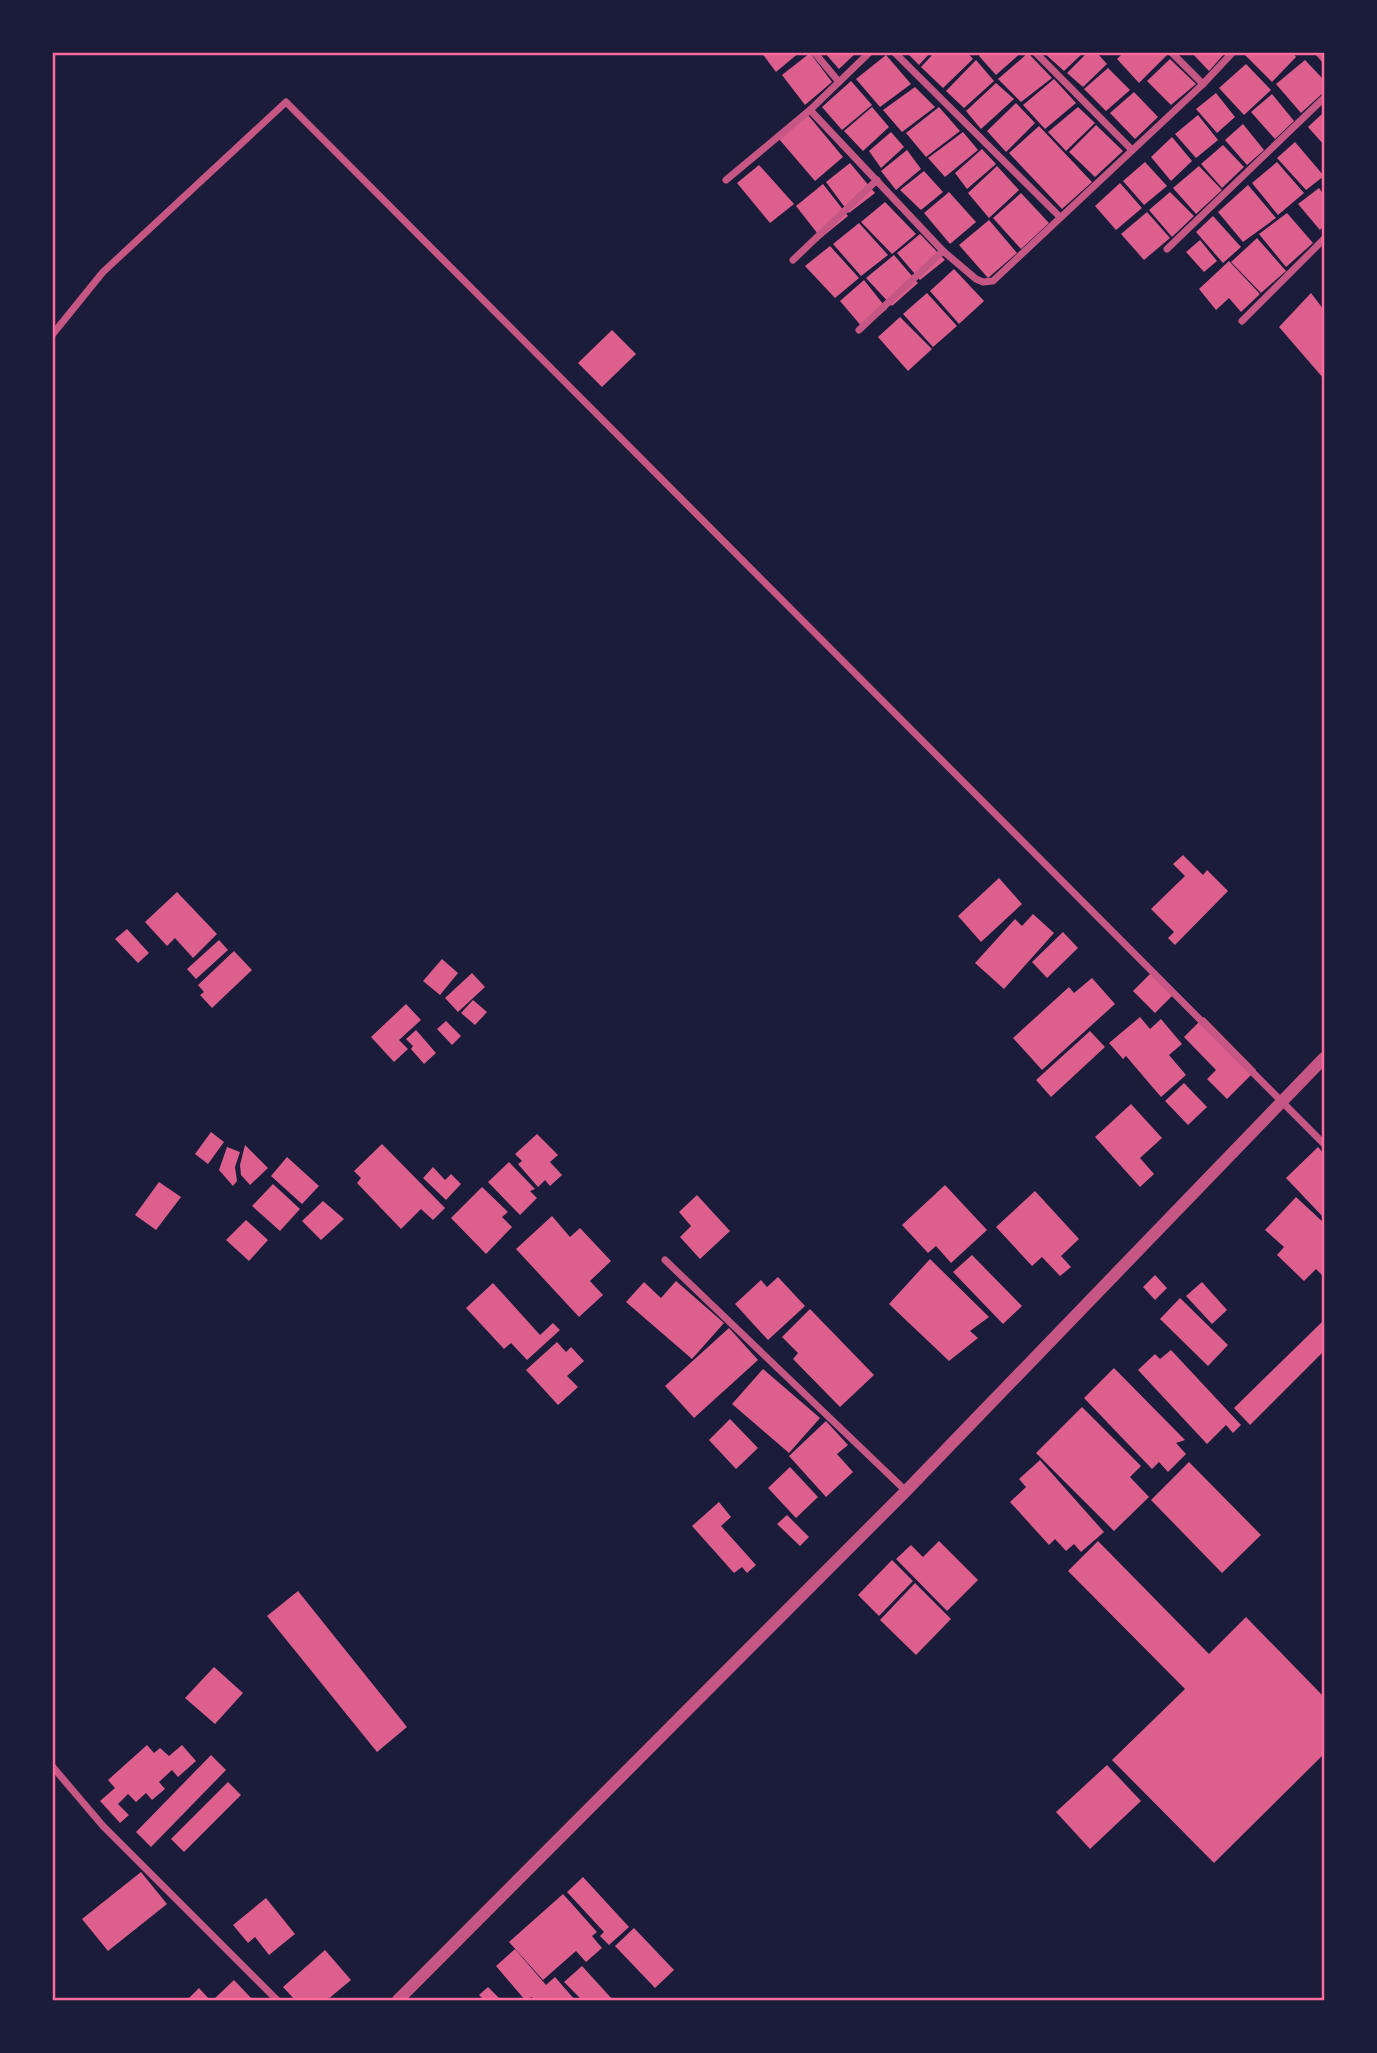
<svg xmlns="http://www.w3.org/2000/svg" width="1377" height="2053" viewBox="0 0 1377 2053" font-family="'Golos Text',sans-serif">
  <rect width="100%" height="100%" fill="#1b1b3a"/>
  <!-- building -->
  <g fill="#dd5f8e">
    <path d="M761,52H800L776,72Z"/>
    <path d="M824,52H857L839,69Z"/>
    <path d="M906,52H931L919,65Z"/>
    <path d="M935,52H967L973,59L943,88L921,67Z"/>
    <path d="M982,52H1022L996,75L979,56Z"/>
    <path d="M1043,52H1084L1064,71Z"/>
    <path d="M1088,52H1096L1107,64L1083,87L1067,73Z"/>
    <path d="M1124,52H1164L1167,55L1139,83L1117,59Z"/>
    <path d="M1191,52H1226L1209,71Z"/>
    <path d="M1248,52H1292L1296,57L1272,82L1245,55Z"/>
    <path d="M810,53L832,82L805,105L782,75Z"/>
    <path d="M1028,53L1052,78L1021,102L998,79Z"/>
    <path d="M886,55L911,84L880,107L856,79Z"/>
    <path d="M1170,59L1196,84L1171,105L1147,81Z"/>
    <path d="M976,60L994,81L964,108L946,91Z"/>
    <path d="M1305,60L1324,80V92L1301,113L1276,84Z"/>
    <path d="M1246,64L1271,90L1244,115L1219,88Z"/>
    <path d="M1108,68L1130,90L1106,111L1084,89Z"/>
    <path d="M1054,79L1076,103L1045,129L1023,105Z"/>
    <path d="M851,81L872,105L842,130L822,107Z"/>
    <path d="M996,83L1014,99L981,129L966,111Z"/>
    <path d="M915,87L935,107L902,132L883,110Z"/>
    <path d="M1134,92L1158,117L1135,139L1110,113Z"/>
    <path d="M1216,93L1235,117L1217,133L1196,109Z"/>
    <path d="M1272,94L1294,121L1275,139L1251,112Z"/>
    <path d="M1016,103L1035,123L1006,152L987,131Z"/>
    <path d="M872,107L889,127L863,151L844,131Z"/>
    <path d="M939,107L960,131L926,157L906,133Z"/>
    <path d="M1078,107L1095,123L1066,151L1048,132Z"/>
    <path d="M1324,112V145L1308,127Z"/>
    <path d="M808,115L843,157L815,181L779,139Z"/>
    <path d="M1198,115L1218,140L1196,158L1175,134Z"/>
    <path d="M1243,124L1264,150L1247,165L1225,140Z"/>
    <path d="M1096,125L1123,151L1095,177L1069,152Z"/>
    <path d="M1039,126L1092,182L1062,209L1009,153Z"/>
    <path d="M891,132L904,147L881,168L869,151Z"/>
    <path d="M963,132L978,150L945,177L928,158Z"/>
    <path d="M1172,137L1192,161L1171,181L1151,157Z"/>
    <path d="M1295,142L1324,176L1306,190L1277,158Z"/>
    <path d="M1223,145L1244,167L1222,188L1201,164Z"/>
    <path d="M982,149L996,164L967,189L955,173Z"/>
    <path d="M907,150L921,169L896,190L881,171Z"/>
    <path d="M1145,162L1167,186L1144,205L1123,181Z"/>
    <path d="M1277,162L1304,193L1278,215L1252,183Z"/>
    <path d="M850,163L875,193L849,213L826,182Z"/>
    <path d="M759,165L794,204L770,223L737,183Z"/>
    <path d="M997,166L1019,190L989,218L968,193Z"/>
    <path d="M1199,166L1222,190L1196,214L1173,188Z"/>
    <path d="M924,171L943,192L921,210L900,190Z"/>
    <path d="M1120,183L1142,208L1116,230L1095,206Z"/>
    <path d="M823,184L848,216L821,238L796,206Z"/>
    <path d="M1248,185L1276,218L1243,242L1218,212Z"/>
    <path d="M1319,188L1324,195V226L1320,230L1298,204Z"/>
    <path d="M949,192L976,222L950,244L924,213Z"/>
    <path d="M1170,192L1194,216L1172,237L1149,210Z"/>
    <path d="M1021,193L1049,223L1021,249L993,218Z"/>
    <path d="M885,202L916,234L892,254L861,222Z"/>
    <path d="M1147,212L1170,238L1144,260L1121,234Z"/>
    <path d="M1287,213L1313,243L1286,267L1259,234Z"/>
    <path d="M1213,216L1241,247L1223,263L1196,232Z"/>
    <path d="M989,220L1017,253L988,278L959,245Z"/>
    <path d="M859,223L888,255L861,276L833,244Z"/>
    <path d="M920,234L945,260L920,280L897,253Z"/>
    <path d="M1257,238L1286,271L1261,293L1231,262Z"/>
    <path d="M1200,240L1217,261L1204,272L1186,252Z"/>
    <path d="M830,246L859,278L835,298L805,266Z"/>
    <path d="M894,255L918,283L892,306L866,278Z"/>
    <path d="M1229,261L1260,294L1241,312L1229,298L1216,310L1199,289Z"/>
    <path d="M954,269L984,301L959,324L930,291Z"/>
    <path d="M864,280L887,309L863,328L840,301Z"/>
    <path d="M927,293L957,326L933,347L903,314Z"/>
    <path d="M1311,293L1324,310V379L1279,327Z"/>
    <path d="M900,317L932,349L908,371L878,337Z"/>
    <path d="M612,330L636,354L602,387L578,363Z"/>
    <path d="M1183,855L1203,875L1207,870L1228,891L1175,945L1168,938L1174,932L1151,909L1185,876L1173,864Z"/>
    <path d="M999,878L1022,904L981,942L958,916Z"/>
    <path d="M177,892L217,934L193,958L175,938L167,946L145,922Z"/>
    <path d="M1033,914L1054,933L1004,989L975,963L1015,919L1022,926Z"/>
    <path d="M127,929L149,953L138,963L115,939Z"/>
    <path d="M1063,932L1078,948L1047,978L1032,962Z"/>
    <path d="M219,940L228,950L196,979L187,969Z"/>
    <path d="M234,951L252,970L212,1008L200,995L204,992L198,985Z"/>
    <path d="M442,959L458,973L440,995L423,981Z"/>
    <path d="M472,973L485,987L458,1012L445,998Z"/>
    <path d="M1151,973L1173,995L1155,1013L1133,991Z"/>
    <path d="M1092,978L1115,1004L1042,1070L1013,1038L1069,987L1074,993Z"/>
    <path d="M473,1000L487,1012L475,1025L461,1013Z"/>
    <path d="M406,1004L421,1020L399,1040L408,1049L394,1062L371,1037Z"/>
    <path d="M1140,1017L1150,1029L1161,1019L1182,1044L1169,1055L1186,1075L1161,1097L1126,1056L1123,1059L1109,1043Z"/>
    <path d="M1204,1017L1256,1070L1227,1099L1207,1079L1216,1070L1184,1037Z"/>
    <path d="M446,1021L461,1036L452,1045L437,1029Z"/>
    <path d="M416,1030L436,1053L424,1064L411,1049L413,1046L406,1039Z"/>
    <path d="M1090,1031L1105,1047L1051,1097L1036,1080Z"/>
    <path d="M1184,1083L1207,1107L1188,1125L1165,1101Z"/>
    <path d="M1131,1104L1162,1138L1140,1158L1154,1174L1140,1187L1095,1137Z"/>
    <path d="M211,1132L224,1142L208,1164L195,1154Z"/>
    <path d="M537,1134L558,1155L550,1162L562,1175L550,1186L545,1180L538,1187L518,1164L522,1161L515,1154Z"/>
    <path d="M382,1144L445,1208L433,1220L421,1209L401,1229L357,1183L361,1178L354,1171Z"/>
    <path d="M245,1145L268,1168L250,1185L241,1175L240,1165Z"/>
    <path d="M227,1147L240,1152L235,1167L237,1181L233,1186L219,1170Z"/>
    <path d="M1318,1147L1324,1154V1218L1286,1178Z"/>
    <path d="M287,1157L319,1186L302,1204L271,1176Z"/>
    <path d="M509,1162L535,1189L530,1191L537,1198L520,1215L488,1182Z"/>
    <path d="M433,1167L445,1180L451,1174L461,1184L446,1200L423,1178Z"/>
    <path d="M159,1182L181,1197L156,1230L135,1215Z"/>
    <path d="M273,1184L300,1209L280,1231L252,1206Z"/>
    <path d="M945,1185L987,1230L951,1263L936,1246L928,1253L902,1225Z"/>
    <path d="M482,1187L508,1212L502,1217L512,1227L486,1254L451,1218Z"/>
    <path d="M1035,1191L1079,1239L1061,1256L1071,1267L1060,1276L1042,1257L1032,1266L996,1227Z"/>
    <path d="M697,1195L730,1231L700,1259L680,1237L691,1226L679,1212Z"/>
    <path d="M1296,1197L1324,1223V1277L1316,1269L1304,1281L1277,1255L1284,1247L1265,1230Z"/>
    <path d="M323,1201L344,1219L321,1240L302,1221Z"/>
    <path d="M552,1216L570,1237L580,1228L611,1261L590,1281L603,1295L579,1317L516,1249Z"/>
    <path d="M246,1220L268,1240L249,1261L226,1240Z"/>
    <path d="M972,1255L1022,1306L1003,1324L953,1272Z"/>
    <path d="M930,1259L989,1317L970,1331L978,1338L949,1361L889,1304Z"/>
    <path d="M1155,1275L1167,1288L1155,1300L1143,1287Z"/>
    <path d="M778,1277L805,1306L768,1340L735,1304L761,1280L767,1287Z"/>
    <path d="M676,1281L724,1323L692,1359L626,1302L644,1282L661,1298Z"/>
    <path d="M1202,1282L1227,1310L1212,1324L1186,1296Z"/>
    <path d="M493,1283L540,1335L553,1323L560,1330L527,1360L511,1343L504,1349L466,1308Z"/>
    <path d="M1180,1298L1228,1345L1208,1366L1160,1319Z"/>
    <path d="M810,1309L874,1375L840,1407L793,1359L798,1353L782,1337Z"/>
    <path d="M1324,1320V1351L1250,1425L1234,1408Z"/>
    <path d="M729,1328L758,1360L694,1418L665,1386Z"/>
    <path d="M557,1342L566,1352L571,1347L584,1361L567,1376L578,1387L558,1405L526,1370Z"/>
    <path d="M1171,1350L1241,1425L1233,1433L1226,1425L1207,1444L1138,1370L1155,1354L1160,1359Z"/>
    <path d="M1114,1368L1185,1440L1176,1443L1186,1454L1168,1472L1159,1462L1152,1469L1084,1398Z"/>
    <path d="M763,1369L820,1418L789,1453L732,1404Z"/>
    <path d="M1082,1407L1141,1466L1130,1477L1149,1497L1114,1531L1036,1453Z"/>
    <path d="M730,1419L758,1448L736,1469L709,1440Z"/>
    <path d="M826,1421L848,1445L837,1454L853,1472L826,1497L789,1456Z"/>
    <path d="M1040,1460L1104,1532L1081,1552L1074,1544L1066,1551L1055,1539L1049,1545L1010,1502L1026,1487L1019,1479Z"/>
    <path d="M1189,1462L1261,1535L1222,1573L1151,1500Z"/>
    <path d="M790,1467L818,1497L796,1518L768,1488Z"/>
    <path d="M719,1502L731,1517L721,1526L756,1565L747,1573L742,1567L734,1573L692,1526Z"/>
    <path d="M787,1515L809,1537L800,1546L777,1524Z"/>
    <path d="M939,1541L978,1580L947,1611L896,1559L911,1545L923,1557Z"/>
    <path d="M1098,1541L1209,1654L1246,1617L1324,1697V1754L1214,1863L1112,1760L1185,1689L1068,1571Z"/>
    <path d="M892,1560L913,1581L879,1616L858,1595Z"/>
    <path d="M915,1583L951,1619L916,1655L880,1620Z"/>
    <path d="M298,1591L407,1727L377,1752L267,1616Z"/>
    <path d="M214,1667L243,1693L215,1724L185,1698Z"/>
    <path d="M147,1745L154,1753L160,1748L169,1756L182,1745L196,1761L178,1777L172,1770L159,1782L165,1789L152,1800L146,1793L136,1802L128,1794L118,1804L129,1815L120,1823L100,1801L115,1788L108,1780Z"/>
    <path d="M211,1755L226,1770L151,1847L136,1832Z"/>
    <path d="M1107,1765L1141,1801L1090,1849L1056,1812Z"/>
    <path d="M228,1782L241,1795L184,1852L171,1839Z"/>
    <path d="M141,1872L167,1904L108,1951L82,1919Z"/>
    <path d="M583,1877L629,1927L609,1945L600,1936L604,1932L567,1892Z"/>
    <path d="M563,1894L597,1932L592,1936L602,1948L586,1962L576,1951L543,1980L509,1942Z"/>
    <path d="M266,1898L295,1934L269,1955L255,1937L248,1943L233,1925Z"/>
    <path d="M634,1928L674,1970L655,1988L615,1946Z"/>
    <path d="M515,1949L546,1985L555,1977L575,2000H535L532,1997L525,2000L496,1966Z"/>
    <path d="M325,1950L351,1980L327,2000H295L283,1987Z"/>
    <path d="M582,1966L613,2000H582L564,1982Z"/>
    <path d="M234,1980L253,2000H213Z"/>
    <path d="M488,1987L501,2000H484L479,1995Z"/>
    <path d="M199,1988L210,2000H187Z"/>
  </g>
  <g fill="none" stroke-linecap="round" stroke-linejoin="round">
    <!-- minor -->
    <g stroke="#c65784" stroke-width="7">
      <path d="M814,52L839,82"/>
      <path d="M894,52L1060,217"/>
      <path d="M1035,52L1132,150"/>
      <path d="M1171,52L1203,84"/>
      <path d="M1318,52L1324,59"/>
      <path d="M810,110L943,251L976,279L983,282L993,281L1203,84L1233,52"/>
      <path d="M726,180L810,110L870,52"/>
      <path d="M1167,249L1324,98"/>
      <path d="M793,260L877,180"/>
      <path d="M1242,321L1324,239"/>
      <path d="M859,330L943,251"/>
      <path d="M52,335L103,272L286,102L1324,1144"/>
      <path d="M665,1260L906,1491"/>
      <path d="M52,1766L103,1826L277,2000"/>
    </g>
    <!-- tertiary -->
    <path stroke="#c65784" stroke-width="12" d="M398,2000L906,1491L1324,1058"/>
  </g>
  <!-- border -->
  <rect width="1377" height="2053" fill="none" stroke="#1b1b3a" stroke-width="108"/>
  <rect x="54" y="54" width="1269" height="1945" fill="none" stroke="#ff6b9d" stroke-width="2.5"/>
</svg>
